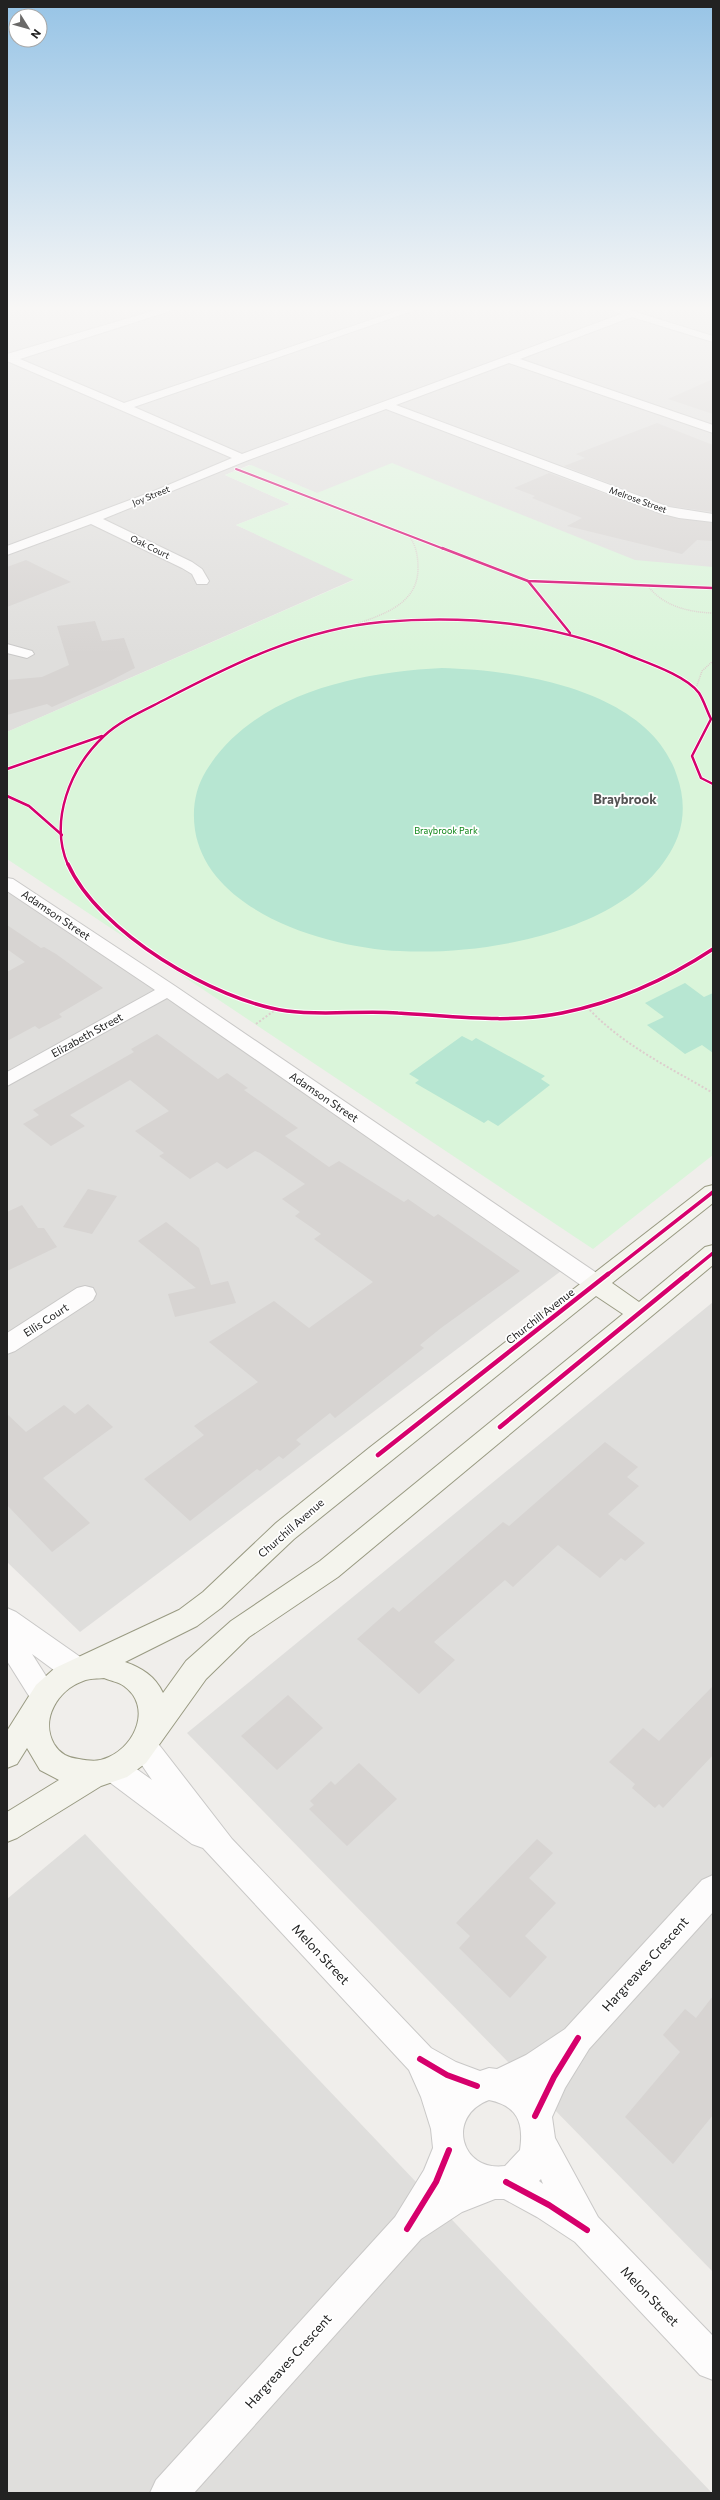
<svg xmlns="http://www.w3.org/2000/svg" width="720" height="2500" viewBox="0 0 720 2500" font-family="Commissioner,sans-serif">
  <rect width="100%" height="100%" fill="#f0eeeb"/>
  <!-- residential -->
  <g fill="#dfdedc">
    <path d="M7,305H713V570L623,563L319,494L249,465L225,475L290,504L236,525L355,579L7,732Z"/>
    <path d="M7,883L569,1265L80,1632L7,1562Z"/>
    <path d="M713,1302V2272L187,1733Z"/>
    <path d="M85,1834L712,2493H7V1899Z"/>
  </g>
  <!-- park -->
  <path fill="#daf5da" d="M392,463L635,560L713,567V1155L593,1249L7,859V732L354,580L236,525L290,504L225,475L251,465L317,493Z"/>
  <!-- pitch -->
  <g fill="#b7e6d2">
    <path d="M442,668C519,670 650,690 677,776C684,796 685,816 678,836C642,930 487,956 400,951C329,948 208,913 195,830C192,809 195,789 206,771C254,693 359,672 442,668Z"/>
    <path d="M685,983L704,997L713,993V1053L702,1045L685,1054L647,1025L664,1017L645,1003Z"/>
    <path d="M462,1036L472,1041L476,1038L545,1076L541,1079L550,1085L498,1126L488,1120L484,1123L415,1083L419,1080L409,1074Z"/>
  </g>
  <!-- building -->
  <g fill="#d7d4d2">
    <path d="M713,379V414L668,399Z"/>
    <path d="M657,423L713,445V512L669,506L564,466L585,458L576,454Z"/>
    <path d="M549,473L659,514L713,523V541L697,540L682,554L567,526L582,518L532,498L535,496L514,488Z"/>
    <path d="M26,560L71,582L7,607V567Z"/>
    <path d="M95,621L102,641L124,638L135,668L102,685L52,707L47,704L7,715V680L42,677L69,665L57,626Z"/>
    <path d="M7,925L41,948L44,947L56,954L103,988L59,1014L62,1017L39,1029L35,1026L7,1041V972L25,962L7,949Z"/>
    <path d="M157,1034L218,1079L227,1073L248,1088L244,1090L298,1128L285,1136L329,1167L339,1161L404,1202L408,1199L434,1217L438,1214L520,1271L441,1328L420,1345L424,1348L335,1418L330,1413L296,1440L301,1444L283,1459L279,1456L260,1471L257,1469L190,1521L144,1479L204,1435L194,1426L258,1382L209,1342L274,1301L309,1328L373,1282L314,1239L321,1234L295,1216L300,1212L282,1199L305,1184L260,1153L255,1151L227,1169L217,1162L190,1179L159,1156L164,1153L135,1131L169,1111L130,1080L70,1115L85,1126L51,1146L23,1124L39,1115L33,1110L134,1052L131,1049Z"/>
    <path d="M88,1189L117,1196L92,1234L63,1227Z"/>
    <path d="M22,1205L38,1228H44L57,1247L7,1271V1212Z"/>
    <path d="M166,1222L199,1248L211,1285L228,1281L236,1303L175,1317L168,1294L196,1288L138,1241Z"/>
    <path d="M88,1404L113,1427L43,1478L90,1523L52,1552L7,1505V1414L26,1432L64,1405L75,1414Z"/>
    <path d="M605,1442L638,1467L627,1477L639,1486L608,1514L645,1543L625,1561L621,1558L600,1578L558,1545L513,1587L505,1580L434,1642L455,1660L419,1694L357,1639L393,1607L399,1612L503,1522L509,1526Z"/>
    <path d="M713,1686V1755L663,1808L659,1804L655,1808L632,1788L635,1784L609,1762L643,1728L659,1741Z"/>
    <path d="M288,1695L323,1728L277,1770L241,1736Z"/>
    <path d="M359,1763L397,1799L347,1846L309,1809L314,1805L310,1801L331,1781L335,1785Z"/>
    <path d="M537,1839L553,1853L529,1878L556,1903L525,1936L547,1957L510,1998L459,1948L470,1936L456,1923Z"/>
    <path d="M713,1996V2115L673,2164L625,2117L680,2052L663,2035L685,2009L696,2018Z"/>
  </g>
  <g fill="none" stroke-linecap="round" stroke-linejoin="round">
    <!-- minor casing -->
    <g stroke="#c9c8c7" stroke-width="2">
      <g id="minor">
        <path d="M173,305H189L20,359L124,403L415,305H430L134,407L242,454L621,314L597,305H613L713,336V342L632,317L520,359L713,425V433L509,363L396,405L669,507L713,514V522L679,518L659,513L386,409L246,461L103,519L192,562L202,569L209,581L207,584H197L192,574L182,568L91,524L7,555V546L154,491L232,458L7,361V354Z"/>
        <path d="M7,644L32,651L34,654L27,658L7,653Z"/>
        <path d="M7,878L13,879L175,986L604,1278L607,1284L604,1290L596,1292L588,1290L167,998L7,1086V1072L155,990L7,891Z"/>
        <path d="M85,1286L93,1288L96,1294L93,1300L15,1351L7,1354V1333L77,1288Z"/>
        <path d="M7,1608L16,1612L86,1661L90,1670L86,1679L76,1682L66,1679L32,1654L58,1695L54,1704L44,1707L34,1704L7,1661Z"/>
        <path d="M143,1733L153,1737L232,1839L431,2048L456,2062L480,2071L489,2068L497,2069L526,2055L565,2029L702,1880L713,1875V1912L589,2049L565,2088L552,2117L555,2138L598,2217L713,2336V2380L700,2375L575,2242L537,2217L504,2199H495L462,2212L421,2239L194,2493H150L156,2480L395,2217L424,2170L433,2148L431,2129L421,2097L409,2070L203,1848L192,1844L104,1778L100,1769L104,1760L114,1756L124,1760L152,1780L129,1746L133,1737ZM489,2100C518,2106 524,2123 520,2150L505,2166C460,2172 446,2116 489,2100ZM541,2179L543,2184L539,2181Z"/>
      </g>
    </g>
    <!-- secondary casing -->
    <g stroke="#999a82" stroke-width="2">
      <path id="secondary" d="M713,1185V1203L612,1283L639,1302L705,1247L713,1245V1265L338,1577L249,1637L206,1679L146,1763L127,1777L101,1786L17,1838L7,1842V1812L59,1780L40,1770L27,1748L17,1764L7,1768V1731L36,1685L55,1668L179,1610L203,1592L276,1523L369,1448L705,1187ZM596,1296L623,1314L320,1561L231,1621L186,1661L163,1693C155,1676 142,1668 125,1662L197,1626L221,1608L294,1539ZM104,1678C111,1681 119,1682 124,1686C152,1706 136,1745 109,1757C99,1762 90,1761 79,1759C69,1758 60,1754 54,1744C40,1719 58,1690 83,1681C90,1678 98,1679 104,1678Z"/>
    </g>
    <!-- path-far1 -->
    <g stroke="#dccecd" stroke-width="1.5" stroke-dasharray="1 1" stroke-linecap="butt">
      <path d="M648,586C663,606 688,612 712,613"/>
      <path d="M351,626C380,615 418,606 418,568C418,556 416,545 409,536"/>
      <path d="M696,688L702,671L713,661"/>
    </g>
    <!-- path -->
    <g stroke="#dccecd" stroke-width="2" stroke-dasharray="2 2" stroke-linecap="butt">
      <path d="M587,1007C622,1045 669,1067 713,1093"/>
      <path d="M256,1024L275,1010"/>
    </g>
    <!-- minor -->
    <use href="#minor" fill="#fdfcfc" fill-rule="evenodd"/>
    <!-- secondary -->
    <use href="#secondary" fill="#f4f4ed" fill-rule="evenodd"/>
    <!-- cycleway-far4 casing -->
    <g stroke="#fff" stroke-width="3.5">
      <path id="cycleway-far4" d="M236,469L444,549"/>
    </g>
    <!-- cycleway-far3 casing -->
    <g stroke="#fff" stroke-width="4">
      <g id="cycleway-far3">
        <path d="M442,548L528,581L713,588"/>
        <path d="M528,581L570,633"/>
        <path d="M7,769L102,736"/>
        <path d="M7,796L29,806L62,835"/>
        <path d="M68,865C49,821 70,768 104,736C121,720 145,710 166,699C235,663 303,629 382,622C465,615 551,622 628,655C648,663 687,676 699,693C704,701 707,711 711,719L692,756L701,778L713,784"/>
      </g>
    </g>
    <!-- cycleway-far2 casing -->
    <g stroke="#fff" stroke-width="5.5">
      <g id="cycleway-far2">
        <path d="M68,864C98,932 215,1001 287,1011C324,1016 361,1010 398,1013C453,1016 508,1024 562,1013C617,1002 666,980 713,949"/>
        <path d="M607,1275L713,1192"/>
        <path d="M686,1275L713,1253"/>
      </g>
    </g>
    <!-- cycleway-far1 casing -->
    <g stroke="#fff" stroke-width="7">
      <g id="cycleway-far1">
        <path d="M500,1427L687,1274"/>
        <path d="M378,1455L608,1274"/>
      </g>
    </g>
    <!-- cycleway casing -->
    <g stroke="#fff" stroke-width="8">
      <g id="cycleway">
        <path d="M420,2059L447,2075L477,2086"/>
        <path d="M535,2116L554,2077L578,2038"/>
        <path d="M506,2182L549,2205L587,2230"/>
        <path d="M407,2229L436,2182L449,2150"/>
      </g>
    </g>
    <!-- cycleway-far4 -->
    <use href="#cycleway-far4" stroke="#d6006c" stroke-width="2"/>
    <!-- cycleway-far3 -->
    <use href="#cycleway-far3" stroke="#d6006c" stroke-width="2.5"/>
    <!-- cycleway-far2 -->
    <use href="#cycleway-far2" stroke="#d6006c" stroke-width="3.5"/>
    <!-- cycleway-far1 -->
    <use href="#cycleway-far1" stroke="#d6006c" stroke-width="4.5"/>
    <!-- cycleway -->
    <use href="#cycleway" stroke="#d6006c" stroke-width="6"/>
  </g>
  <!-- sky -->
  <linearGradient id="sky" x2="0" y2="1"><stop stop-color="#97c4e6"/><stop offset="0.47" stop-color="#f8f7f6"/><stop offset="1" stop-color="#f8f7f6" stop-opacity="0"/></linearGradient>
  <rect width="720" height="655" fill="url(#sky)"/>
  <g text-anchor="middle" stroke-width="3.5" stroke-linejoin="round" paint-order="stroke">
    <!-- far-street labels -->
    <g font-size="9" fill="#222" stroke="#fff">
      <text transform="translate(151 496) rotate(-22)" y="3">Joy Street</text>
      <text transform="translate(638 500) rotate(20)" y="3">Melrose Street</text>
      <text transform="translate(150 547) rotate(26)" y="3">Oak Court</text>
    </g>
    <!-- far-park labels -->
    <g font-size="9" fill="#0c8416" stroke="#fff">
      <text x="446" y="834">Braybrook Park</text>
    </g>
    <!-- street labels -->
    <g font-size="11" fill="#222" stroke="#fff">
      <text transform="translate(56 915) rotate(34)" y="4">Adamson Street</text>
      <text transform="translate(87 1035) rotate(-29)" y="4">Elizabeth Street</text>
      <text transform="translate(324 1097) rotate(34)" y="4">Adamson Street</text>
      <text transform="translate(540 1316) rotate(-38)" y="4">Churchill Avenue</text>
      <text transform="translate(46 1320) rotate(-33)" y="4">Ellis Court</text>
      <text transform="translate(291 1528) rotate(-41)" y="4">Churchill Avenue</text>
    </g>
    <!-- far-district labels -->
    <g font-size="13" font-weight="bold" fill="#555" stroke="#fff">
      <text x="625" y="804">Braybrook</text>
    </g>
    <!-- near-street labels -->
    <g font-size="13" fill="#222" stroke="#fff">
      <text transform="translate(321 1954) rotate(47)" y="5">Melon Street</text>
      <text transform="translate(645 1964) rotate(-48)" y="5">Hargreaves Crescent</text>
      <text transform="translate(650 2296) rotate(46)" y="5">Melon Street</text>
      <text transform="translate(288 2361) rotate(-48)" y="5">Hargreaves Crescent</text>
    </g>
  </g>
  <!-- border -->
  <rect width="720" height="2500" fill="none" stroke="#222222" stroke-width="16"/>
  <!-- north arrow -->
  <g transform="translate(28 28) rotate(127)"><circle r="19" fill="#ffffff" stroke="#a7a7a7"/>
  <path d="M0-3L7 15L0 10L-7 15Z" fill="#6a6968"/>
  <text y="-6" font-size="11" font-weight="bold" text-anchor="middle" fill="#222222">N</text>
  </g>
</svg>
